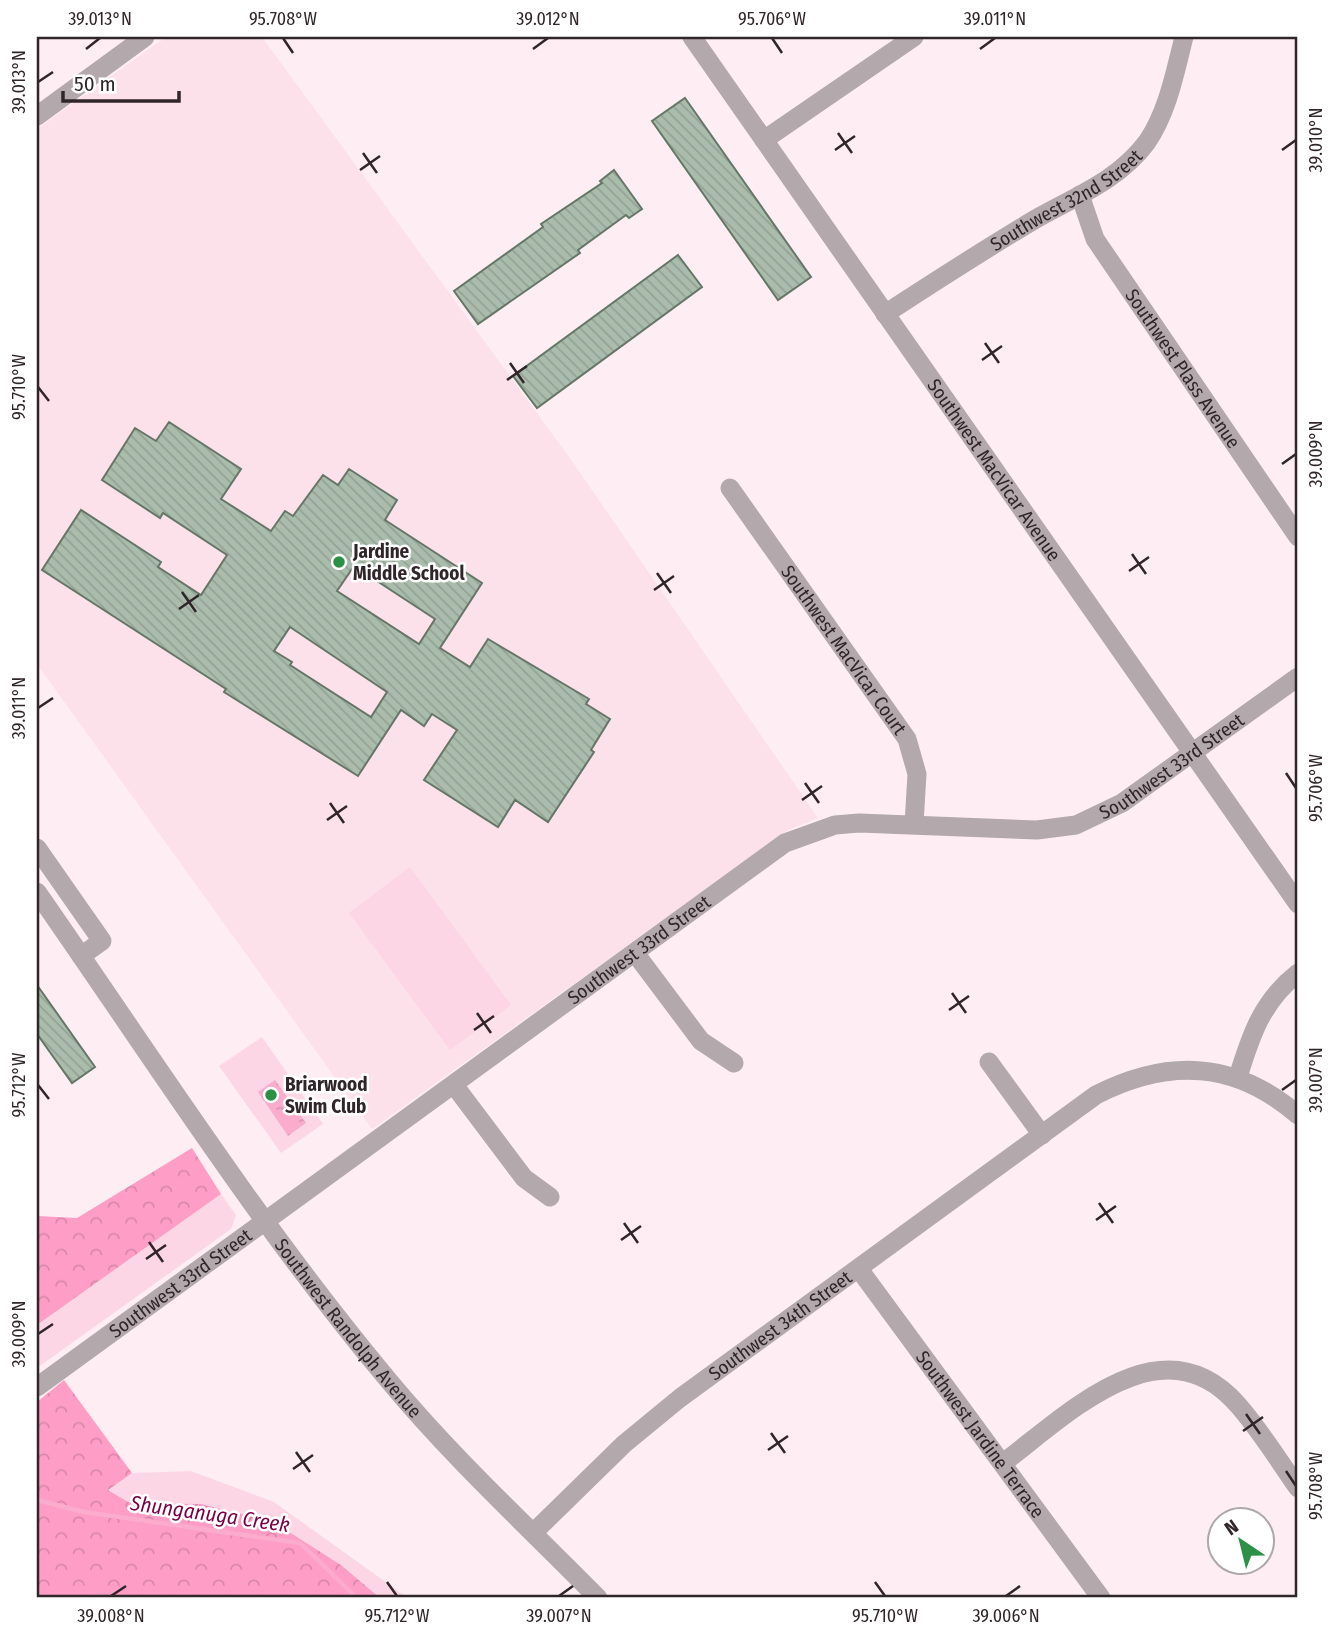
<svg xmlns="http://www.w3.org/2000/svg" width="1335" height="1635" viewBox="0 0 1335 1635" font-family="'Fira Sans Condensed',sans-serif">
  <defs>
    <pattern id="forest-crowns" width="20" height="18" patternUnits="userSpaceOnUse" patternTransform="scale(1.75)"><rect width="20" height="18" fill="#fe9dc6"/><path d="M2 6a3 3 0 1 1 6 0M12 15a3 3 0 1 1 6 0" fill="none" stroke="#da87aa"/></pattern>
    <pattern id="water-ripples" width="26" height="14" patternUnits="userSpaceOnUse" patternTransform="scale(1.75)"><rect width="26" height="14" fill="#fbaccc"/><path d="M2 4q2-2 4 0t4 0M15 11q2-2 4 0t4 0" fill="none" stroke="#d794af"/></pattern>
    <pattern id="building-back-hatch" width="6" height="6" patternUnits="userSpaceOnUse" patternTransform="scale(1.75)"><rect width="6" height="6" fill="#aabdac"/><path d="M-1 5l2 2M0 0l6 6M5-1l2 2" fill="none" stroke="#93a294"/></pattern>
  </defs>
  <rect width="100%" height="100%" fill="#feeef4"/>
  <!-- built -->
  <path fill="#fce0ea" d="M166,37H262L572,461L818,818L788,830L372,1129L37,664V129Z"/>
  <!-- grass -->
  <g fill="#fcd6e4">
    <path d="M410,867L511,1005L450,1050L349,913Z"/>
    <path d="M262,1037L323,1124L281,1153L219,1066Z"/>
    <path d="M221,1194L236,1215L231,1229L37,1368V1325Z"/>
    <path d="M191,1471L274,1502L408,1598H380L341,1565L272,1521L201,1504L130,1503L107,1489L132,1473Z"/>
  </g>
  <!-- forest -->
  <g fill="url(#forest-crowns)">
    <path d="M192,1148L221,1194L37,1325V1216L77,1218Z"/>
    <path d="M64,1380L132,1473L108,1490L130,1503L201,1504L272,1521L341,1565L380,1598H37V1402Z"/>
  </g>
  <!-- water -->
  <path fill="url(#water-ripples)" d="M275,1080L306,1123L288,1136L258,1092Z"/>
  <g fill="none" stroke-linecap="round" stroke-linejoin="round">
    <!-- stream -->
    <path stroke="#fbaccc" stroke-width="4.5" d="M37,1500L84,1512L300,1543L357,1598"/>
  </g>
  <!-- building -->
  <g fill="url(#building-back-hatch)" stroke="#657666" stroke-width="2" fill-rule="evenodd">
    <path d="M685,98L811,277L778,300L652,121Z"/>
    <path d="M614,170L642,209L629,218L626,215L578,250L580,253L478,324L454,291L543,227L541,224L602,183L600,181Z"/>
    <path d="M678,255L702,287L537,408L513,376Z"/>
    <path d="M169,422L241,469L221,499L271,531L285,511L293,516L323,475L338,485L349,469L397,500L385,520L482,583L440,648L470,667L488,639L589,699L586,704L610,719L591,750L594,752L548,822L515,800L498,827L424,780L457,730L432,714L424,726L401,710L358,776L224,692L226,689L42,570L81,510L161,562L158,567L201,595L227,555L163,513L160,518L102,480L135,428L156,441ZM354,566L435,619L419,644L337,591ZM290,627L387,692L371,717L290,665L292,662L274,651Z"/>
    <path d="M37,985L95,1067L72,1083L37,1034Z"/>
  </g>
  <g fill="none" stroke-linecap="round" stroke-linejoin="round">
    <!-- minor -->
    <g stroke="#b3a8ac" stroke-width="19">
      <path id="s1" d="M692,37L1298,904"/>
      <path d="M37,116L145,37"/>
      <path d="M764,140L914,37"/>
      <path id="s2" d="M1080,195L1095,239L1298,537"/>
      <path id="s3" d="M885,314C934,282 984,250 1034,220C1074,197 1118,181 1147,142C1168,111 1175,72 1184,37"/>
      <path id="s4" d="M730,488L907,739L917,774L914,824"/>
      <path d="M37,848L102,941L81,956"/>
      <path id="s5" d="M37,892C152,1057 260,1227 389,1381C453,1458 528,1527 598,1598"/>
      <path d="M635,953L701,1041L734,1063"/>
      <path d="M989,1062L1042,1135"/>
      <path d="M1238,1077C1251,1035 1262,1001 1298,973"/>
      <path d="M454,1085L524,1178L550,1197"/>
      <path id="s6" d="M859,1269L1101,1598"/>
      <path id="s7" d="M37,1387L785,843L835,825L859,823L1037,830L1076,825L1122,803L1298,677"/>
      <path d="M1003,1463C1067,1415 1162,1318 1238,1405C1260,1430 1279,1461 1298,1488"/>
      <path id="s8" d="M534,1532L624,1444L680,1398L1096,1095C1169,1058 1235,1061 1298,1115"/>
    </g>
  </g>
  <!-- ticks -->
  <path fill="none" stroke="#30262a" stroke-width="2.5" d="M283,38L293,53M772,38L782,53M86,49L100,38M533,49L548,38M980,49L995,38M38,82L53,72M838,133L852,153M835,150L855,136M1282,150L1296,140M363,153L377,173M360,170L380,156M985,343L999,363M982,360L1002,346M510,363L524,383M507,380L527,366M38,387L49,401M1282,464L1296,454M1132,554L1146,574M1129,571L1149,557M657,573L671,593M654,590L674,576M182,592L196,612M179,609L199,595M38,708L53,698M1286,773L1296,788M805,783L819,803M802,800L822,786M330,803L344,823M327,820L347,806M952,993L966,1013M949,1010L969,996M477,1013L491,1033M474,1030L494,1016M38,1085L49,1099M1282,1090L1296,1080M1099,1203L1113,1223M1096,1220L1116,1206M624,1223L638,1243M621,1240L641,1226M149,1242L163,1262M146,1259L166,1245M38,1334L53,1324M1246,1414L1260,1434M1243,1431L1263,1417M771,1433L785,1453M768,1450L788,1436M296,1452L310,1472M293,1469L313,1455M1286,1471L1296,1486M387,1582L397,1596M875,1582L885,1596M111,1596L126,1586M559,1596L573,1586M1006,1596L1020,1586"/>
  <!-- markers -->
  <g fill="#2c9146" stroke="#fff" stroke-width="2.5">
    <circle cx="339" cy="562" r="7"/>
    <circle cx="271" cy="1095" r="7"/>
  </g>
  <g text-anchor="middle" stroke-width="5" stroke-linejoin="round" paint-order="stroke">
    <!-- street labels -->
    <g font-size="19" fill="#30262a" stroke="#fff">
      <text dy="7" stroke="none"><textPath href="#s3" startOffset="214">Southwest 32nd Street</textPath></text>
      <text dy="7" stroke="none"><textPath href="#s2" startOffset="203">Southwest Plass Avenue</textPath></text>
      <text dy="7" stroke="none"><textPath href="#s1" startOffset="528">Southwest MacVicar Avenue</textPath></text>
      <text dy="7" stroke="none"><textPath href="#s4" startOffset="198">Southwest MacVicar Court</textPath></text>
      <text dy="7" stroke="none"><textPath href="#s7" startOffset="1332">Southwest 33rd Street</textPath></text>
      <text dy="7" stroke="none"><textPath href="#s7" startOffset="744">Southwest 33rd Street</textPath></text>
      <text dy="7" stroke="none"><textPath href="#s7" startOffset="177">Southwest 33rd Street</textPath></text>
      <text dy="7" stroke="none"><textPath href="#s8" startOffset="322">Southwest 34th Street</textPath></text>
      <text dy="7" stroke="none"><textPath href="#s5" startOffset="536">Southwest Randolph Avenue</textPath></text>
      <text dy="7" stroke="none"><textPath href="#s6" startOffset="205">Southwest Jardine Terrace</textPath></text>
    </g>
    <!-- poi labels -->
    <g font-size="19" font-weight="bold" fill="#30262a" stroke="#fff" text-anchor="start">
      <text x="353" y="558">Jardine<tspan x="353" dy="22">Middle School</tspan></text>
      <text x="285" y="1091">Briarwood<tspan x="285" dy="22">Swim Club</tspan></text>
    </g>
    <!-- water labels -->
    <g font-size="21" font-style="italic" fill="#770047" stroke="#fff">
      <text transform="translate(210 1514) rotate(8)" y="7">Shunganuga Creek</text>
    </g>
  </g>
  <!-- border -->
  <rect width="1335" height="1635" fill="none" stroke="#ffffff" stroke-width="77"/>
  <!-- north arrow -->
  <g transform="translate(1241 1541) rotate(325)"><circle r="33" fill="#ffffff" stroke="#aca8aa" stroke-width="2"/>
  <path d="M0-5L12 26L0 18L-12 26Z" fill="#2c9146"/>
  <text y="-10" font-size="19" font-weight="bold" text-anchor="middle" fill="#30262a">N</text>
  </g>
  <!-- scale -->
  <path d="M63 91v10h116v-10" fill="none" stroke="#30262a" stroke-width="3.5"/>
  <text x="74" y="91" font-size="21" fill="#30262a" stroke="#ffffff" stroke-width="5" paint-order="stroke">50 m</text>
  <rect x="38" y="38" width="1258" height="1558" fill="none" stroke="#30262a" stroke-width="2.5"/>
  <g font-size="18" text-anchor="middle" fill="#30262a">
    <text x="100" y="25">39.013°N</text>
    <text x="283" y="25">95.708°W</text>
    <text x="548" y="25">39.012°N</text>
    <text x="772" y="25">95.706°W</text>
    <text x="995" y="25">39.011°N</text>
    <text transform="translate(19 82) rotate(-90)" y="6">39.013°N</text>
    <text transform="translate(1316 140) rotate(-90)" y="6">39.010°N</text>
    <text transform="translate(19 387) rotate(-90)" y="6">95.710°W</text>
    <text transform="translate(1316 454) rotate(-90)" y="6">39.009°N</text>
    <text transform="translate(19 708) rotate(-90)" y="6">39.011°N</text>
    <text transform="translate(1316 788) rotate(-90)" y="6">95.706°W</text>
    <text transform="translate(1316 1080) rotate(-90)" y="6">39.007°N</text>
    <text transform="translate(19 1085) rotate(-90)" y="6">95.712°W</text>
    <text transform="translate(19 1334) rotate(-90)" y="6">39.009°N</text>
    <text transform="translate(1316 1486) rotate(-90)" y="6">95.708°W</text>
    <text x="111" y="1622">39.008°N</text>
    <text x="397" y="1622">95.712°W</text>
    <text x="559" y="1622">39.007°N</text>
    <text x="885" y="1622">95.710°W</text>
    <text x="1006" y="1622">39.006°N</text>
  </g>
</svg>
